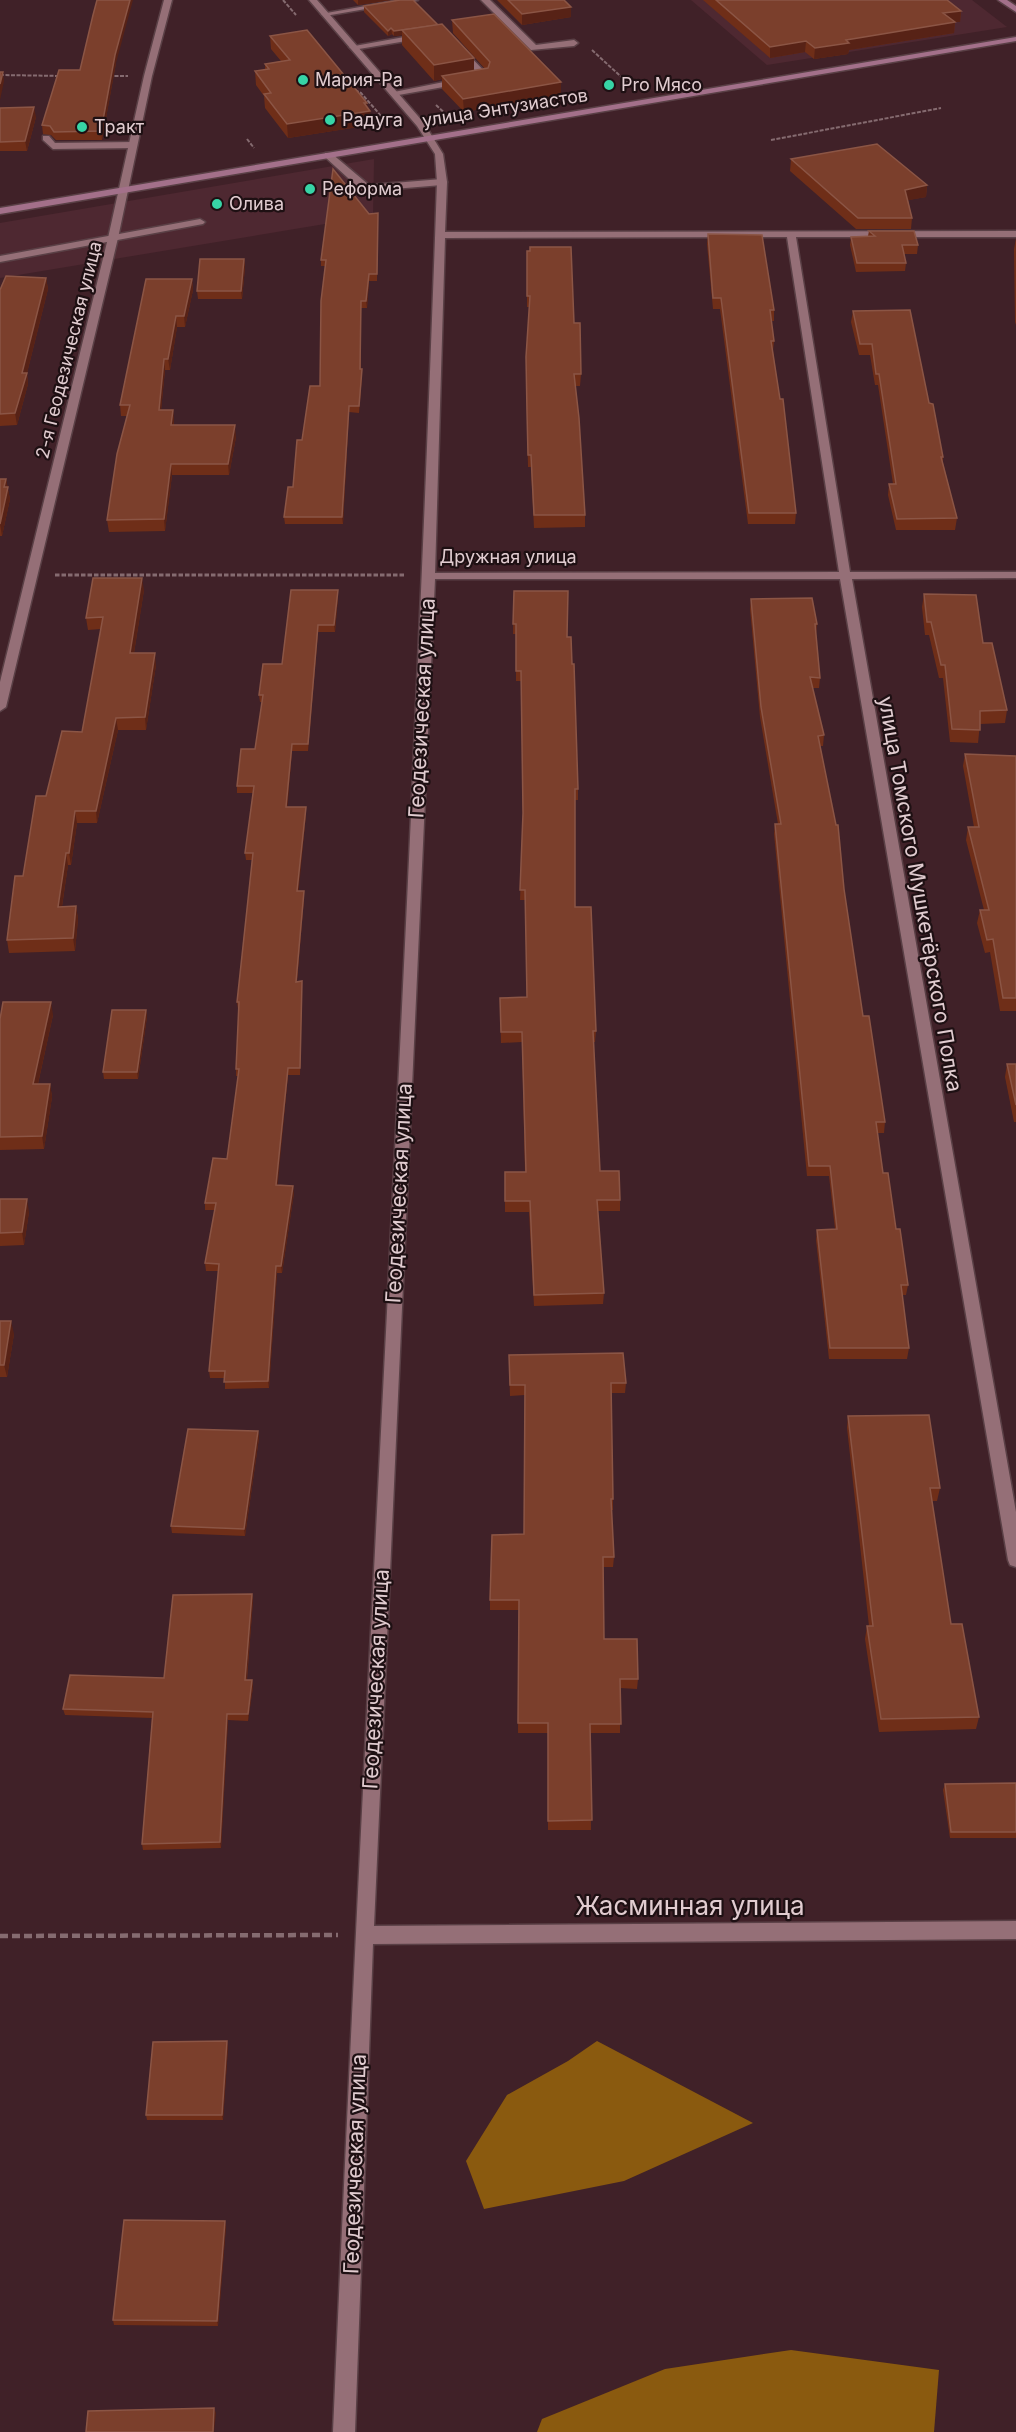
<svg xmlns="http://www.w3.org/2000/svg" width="1016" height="2432" viewBox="0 0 1016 2432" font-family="Inter,sans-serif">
  <rect width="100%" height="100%" fill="#402128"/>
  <!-- built -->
  <g fill="#4e2831">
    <path d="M691,0H972L1007,27L767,65Z"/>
    <path d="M374,159L373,216L0,278V223Z"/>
  </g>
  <!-- forest -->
  <g fill="#8a5a0f">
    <path d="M597,2041L753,2123L624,2181L484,2209L466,2161L507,2095L568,2061Z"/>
    <path d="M791,2350L939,2370L934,2432H537L542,2419L665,2369Z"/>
  </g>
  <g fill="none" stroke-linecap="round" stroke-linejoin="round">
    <!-- lane casing -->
    <g stroke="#5a4046" stroke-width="3">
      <g id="lane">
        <path d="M399,0H418L325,16L321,14Z"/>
        <path d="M481,0H490L536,45L574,40L578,43L574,46L531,50Z"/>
        <path d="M421,34H424V38L353,50L349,47Z"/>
        <path d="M460,46L488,75V79L393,96L389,93L479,75L456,49Z"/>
        <path d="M43,136H49L55,143L133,142L137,145L133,148L53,149L43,140Z"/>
        <path d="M325,153H331L369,185L442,179L447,182L442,185L369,191L359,188L325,157Z"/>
        <path d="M200,219L205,222L203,224L0,262V256Z"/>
      </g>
    </g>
    <!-- street casing -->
    <g stroke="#5a4046" stroke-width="3">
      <g id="street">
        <path d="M164,0H172L152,76L118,238L6,707L0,711V682L108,238L144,76Z"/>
        <path d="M309,0H317L424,123L443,154L447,182L445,232L1016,231V237H796L850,572H1016V578L852,579L1016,1512V1567L1010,1565L1008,1560L840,579H435L374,1926L1016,1921V1939L373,1944L355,2432H333C365,1682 411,932 437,182L435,154L417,126ZM787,237L839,572L435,573L445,238Z"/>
      </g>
    </g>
    <!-- secondary casing -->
    <g stroke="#5a4046" stroke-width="3">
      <g id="secondary">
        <path d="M998,0H1007L1016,6V12Z"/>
        <path d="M1016,37V41L0,214V208Z"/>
      </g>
    </g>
    <!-- path-far2 -->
    <g stroke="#856b70" stroke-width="2" stroke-dasharray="4 1.5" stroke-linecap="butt">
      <path d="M283,0L296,15"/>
      <path d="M592,50L630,85"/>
      <path d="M0,75L62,76"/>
      <path d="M109,76H128"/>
      <path d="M355,90L361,93L389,125"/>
      <path d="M436,105L448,116"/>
      <path d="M247,139L254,148"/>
      <path d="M771,140L941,108"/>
    </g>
    <!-- path-far1 -->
    <path stroke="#856b70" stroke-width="3" stroke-dasharray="4.5 2" stroke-linecap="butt" d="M55,575H404"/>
    <!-- path -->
    <path stroke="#856b70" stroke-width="4.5" stroke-dasharray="8 4" stroke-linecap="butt" d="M0,1936L338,1935"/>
    <!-- lane -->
    <use href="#lane" fill="#956f77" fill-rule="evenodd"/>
    <!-- street -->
    <use href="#street" fill="#956f77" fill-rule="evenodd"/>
    <!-- secondary -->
    <use href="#secondary" fill="#a3708a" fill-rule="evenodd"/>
  </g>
  <!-- wall -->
  <g fill="#6f2e18">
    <path d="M353,0H391L358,5Z"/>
    <path d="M497,0H564L571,17L522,25Z"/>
    <path d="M703,0H947L961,11L960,22H955L954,33L849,50L848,54L814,59L805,52L770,58Z"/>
    <path d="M364,6L474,71L485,69L453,33L452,20L561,82V95L464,112L442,89V79L434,81L402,45V35L394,36L392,34L388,36L364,12Z"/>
    <path d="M270,36L368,107L370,111L371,125L288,138L265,108L264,96L256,85L255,71L265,70V64L281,61L271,49Z"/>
    <path d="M116,63L102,140H56L51,135L43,134L42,125L80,70Z"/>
    <path d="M0,108L36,117L27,151H0Z"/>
    <path d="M791,159L927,185L926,197L908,200L912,218L911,229H856L790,171Z"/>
    <path d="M378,213L377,281H369L367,308H361V369L362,375L359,413L349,412L343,524H285L284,517L293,487L302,440L320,386L325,266H321V260L369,214Z"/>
    <path d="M869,231L918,245L917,254H904L906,263L905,271L856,272L850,245L851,237L868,236Z"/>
    <path d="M708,234L774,310V321H771L774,341L773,351L796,513L795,524H748L720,309H713L707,244Z"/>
    <path d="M1016,238V325L1015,322L1014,249Z"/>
    <path d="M527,251L574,323L581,374L580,386H575L585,515V527L534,528L531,467H528L527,424L529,307H527Z"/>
    <path d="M244,259L245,267L242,299H198L197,291Z"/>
    <path d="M46,278L48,289L27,373L28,384L17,425L0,426V290Z"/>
    <path d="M192,279L193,290L185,327H177L170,370H165L161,410H173L174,425L236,437L229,475H172L165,531L109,532L107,520L127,416H121L120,405Z"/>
    <path d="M853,311L929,403L943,457V463L957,518L955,530H896L888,495L889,484H893L878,385H875L870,355H859L851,322Z"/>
    <path d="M0,479H6L10,499L2,536H0Z"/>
    <path d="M144,590L134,653L156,665L146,730H118L97,823H77L71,865H68L62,907L76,906L78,919L75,951L9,953L7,940L23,876L46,796L82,732L101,629L88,630L86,618Z"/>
    <path d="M514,591L567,637L572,664L578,789V800H575V907L596,1031L595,1042H593L600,1171L620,1200V1211H598L604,1293L603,1304L534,1306L529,1212H505V1172H525L522,1042L501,1043L500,1008L527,997L525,900H520L523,817L521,681H516V634H513Z"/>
    <path d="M924,594L983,643L1007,710L1005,723L980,724L978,743L950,742L943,678H939L929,635H925L922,607Z"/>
    <path d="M338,597L335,632H318L308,751H292L287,807L306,814L298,891L304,898L297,982L302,981V989L300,1075H288L277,1185L294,1193L282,1273H277L269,1388L225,1389V1378H210L209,1371L218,1271H206L205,1263L215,1210H205V1203L227,1159L238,1076H236V1069L239,1009H238L237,1002L252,860H246L245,853L253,793H237V786L255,749L262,702H260L259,695L282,664Z"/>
    <path d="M751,599L817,624L816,634L820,678L819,688H812L824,735L823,746H820L844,889L863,1016L885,1122L884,1133H877L883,1173L908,1285L906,1295H902L909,1348L907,1359H829L816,1240L817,1230L835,1229L829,1176H807L774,834L775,824H778L760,717L750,609Z"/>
    <path d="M965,754L1016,756V1011H1000L990,952L985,953L977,923L980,910H984L966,840L968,827H974L963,766Z"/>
    <path d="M146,1010L147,1017L138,1079H104L103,1072Z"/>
    <path d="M53,1015L38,1084H50L52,1097L44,1149L0,1150V1019Z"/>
    <path d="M1007,1064H1016V1122H1014L1005,1077Z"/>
    <path d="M0,1199L29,1212L24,1245L0,1246Z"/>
    <path d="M0,1321L14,1334L7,1377H0Z"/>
    <path d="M509,1366L626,1383L625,1393H611L613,1499V1510H611L614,1557L613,1567H603L604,1639L638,1679L637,1689L620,1688V1733H590L591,1830H548V1733H518L519,1610H490V1600L524,1534L525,1395L510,1396Z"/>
    <path d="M848,1416L940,1488L937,1501H932L951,1624L979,1717L976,1729L879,1732L865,1639L867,1626H869L847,1428Z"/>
    <path d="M258,1431L259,1438L245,1536L172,1533L171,1526Z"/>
    <path d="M252,1594L253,1600L247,1680H252L253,1687L248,1721L228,1720L221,1848L143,1850L142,1844L152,1718L65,1715L63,1709L164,1678Z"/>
    <path d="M1016,1783V1838H950L943,1790L945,1784Z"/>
    <path d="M228,2047L223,2120H147L146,2115Z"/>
    <path d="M226,2226L218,2326L114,2325L113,2320Z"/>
  </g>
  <!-- shaded-wall -->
  <g fill="#572216">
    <path d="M130,0H133L116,63L102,140L101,131L115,55Z"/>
    <path d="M358,0H391L358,5Z"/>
    <path d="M571,7V17L522,25V14Z"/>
    <path d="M961,11L960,22H955L954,33L849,50L848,54L814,59L815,48L943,13Z"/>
    <path d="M391,28L392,34L388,36V31Z"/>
    <path d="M402,30V35L394,36V31Z"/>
    <path d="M806,41L805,52L770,58V47Z"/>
    <path d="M474,58V74L442,76V79L434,81V65Z"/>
    <path d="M3,72L4,81L0,100V84Z"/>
    <path d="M561,82V95L464,112L463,99Z"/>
    <path d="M364,103H367L368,111H370L371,125L288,138L287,124Z"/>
    <path d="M34,107L36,117L27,151L25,141Z"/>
    <path d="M927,185L926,197L904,201L905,190Z"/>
    <path d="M244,259L245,267L242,299L241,291Z"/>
    <path d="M369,274V281L367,308L366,301Z"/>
    <path d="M46,278L48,289L27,373L28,384L17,425L15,413L22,373Z"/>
    <path d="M192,279L193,290L185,327L184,316Z"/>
    <path d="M176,316L177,327L170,370L168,359Z"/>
    <path d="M164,359L165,370L160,421L159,410Z"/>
    <path d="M362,369V375L359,413V406Z"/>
    <path d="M349,406V412L343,524L342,517Z"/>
    <path d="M173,410L174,421L172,436L171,425Z"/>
    <path d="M235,425L236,437L229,475L228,464Z"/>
    <path d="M171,464L172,475L165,531L164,519Z"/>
    <path d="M6,479L10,499L2,536L0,524L4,487Z"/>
    <path d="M142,578L144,590L132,665L130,653Z"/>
    <path d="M338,590V597L335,632L334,625Z"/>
    <path d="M318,625V632L308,751V744Z"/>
    <path d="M155,653L156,665L146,730L145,717Z"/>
    <path d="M116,718L118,730L97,823L96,811Z"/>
    <path d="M292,744V751L287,814L286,807Z"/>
    <path d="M306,807V814L298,898L297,891Z"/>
    <path d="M75,811L77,823L71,865L69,853Z"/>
    <path d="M66,853L68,865L60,919L58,907Z"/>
    <path d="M304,891V898L296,989V982Z"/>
    <path d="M76,906L78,919L75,951L73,938Z"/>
    <path d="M51,1002L53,1015L35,1097L33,1084Z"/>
    <path d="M146,1010L147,1017L138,1079L137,1072Z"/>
    <path d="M288,1068V1075L277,1192L276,1185Z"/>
    <path d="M50,1084L52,1097L44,1149L42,1136Z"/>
    <path d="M293,1186L294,1193L282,1273L281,1266Z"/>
    <path d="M27,1199L29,1212L24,1245L22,1232Z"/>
    <path d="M276,1266L277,1273L269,1388L268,1381Z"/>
    <path d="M11,1321L14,1334L7,1377L4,1365Z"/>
    <path d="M258,1431L259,1438L245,1536L244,1529Z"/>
    <path d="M252,1594L253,1600L246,1686L245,1680Z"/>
    <path d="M252,1680L253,1687L248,1721V1714Z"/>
    <path d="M227,1714L228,1720L221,1848L220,1842Z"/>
    <path d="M227,2041L228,2047L223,2120L222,2115Z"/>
    <path d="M225,2221L226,2226L218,2326L217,2321Z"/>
    <path d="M214,2408L216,2413L214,2432H213Z"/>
  </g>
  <!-- building -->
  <g fill="#7b3f2c" stroke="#8b5545" stroke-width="1.5">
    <path d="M97,0H130L115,55L101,131L54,132L50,126L42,125L59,70H80L93,15Z"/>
    <path d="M400,0H413L438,25L394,31L391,28L388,31L364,6Z"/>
    <path d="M508,0H564L571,7L522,14Z"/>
    <path d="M716,0H947L961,11L943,13L955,22L846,40L849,43L815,48L806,41L770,47Z"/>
    <path d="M494,14L561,82L463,99L442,76L488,68L490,62L452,20Z"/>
    <path d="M442,24L474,58L434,65L402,30Z"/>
    <path d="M307,30L367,103H364L370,111L287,124L264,94L271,93L255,71L269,69L265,64L290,60L270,36Z"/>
    <path d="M0,72H3L0,84Z"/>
    <path d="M34,107L25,141L0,142V108Z"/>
    <path d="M877,144L927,185L905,190L912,218H858L791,159Z"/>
    <path d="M333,169L369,214L378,213L377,274H369L366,301H361L360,369H362L359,406H349L342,517H284L288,487H293L297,440H302L310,386H320L321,301L326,260H321Z"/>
    <path d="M869,231H914L918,245H902L906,263H857L851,237L875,236Z"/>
    <path d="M708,234L762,235L774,310H770L774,341H771L780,399H783L796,513H749L721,298H713Z"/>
    <path d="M530,247H571L574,323H580L581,374H574L579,418L585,515H534L531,455H528L527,412L526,357L530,296H527V251H530Z"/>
    <path d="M200,259H244L241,291H197Z"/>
    <path d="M6,276L46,278L22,373H27L15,413L0,414V290Z"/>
    <path d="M146,279H192L184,316H176L168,359H164L159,410H173L171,425H235L228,464H171L164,519L107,520L117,454L130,405H120Z"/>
    <path d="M910,310L929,403L933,404L943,457H941L957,518L897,519L889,484H896L879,374H876L872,344H860L853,311Z"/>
    <path d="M0,479H6L4,487H8L0,524Z"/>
    <path d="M93,578H142L130,653H155L145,717L116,718L96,811H75L69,853H66L58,907L76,906L73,938L7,940L15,876H23L36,796H46L62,731L82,732L103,617L86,618Z"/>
    <path d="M291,590H338L334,625H318L308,744H292L286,807H306L297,891H304L296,982L302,981L300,1068H288L276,1185L293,1186L281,1266H276L268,1381L224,1382L225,1371H209L219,1264L205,1263L216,1203H205L213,1158L227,1159L239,1069H236L239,1002H237L253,853H245L254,786H237L241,749H255L263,695H259L263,664H282Z"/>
    <path d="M514,591H568L567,637H571L572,664H574L578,789H575V907H591L596,1031H593L600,1171H619L620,1200H597L604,1293L534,1295L530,1201H505V1172H526L522,1032H501L500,998L527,997L525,890H520L523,813L521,671H516V624H513Z"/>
    <path d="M924,594L976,595L983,643H992L1007,710L980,711V730L952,729L945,665H941L931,622H927Z"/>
    <path d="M812,598L817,624H815L820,678L810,677L824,735L818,736L836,825H838L844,889L863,1016H869L885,1122H876L883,1173H888L896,1229H900L908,1285H901L909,1348H830L817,1230L837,1229L830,1166H809L775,824H781L761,707L751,599Z"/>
    <path d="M965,754L1016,756V998H1003L993,939L987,940L980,910H989L968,827H979Z"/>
    <path d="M3,1002H51L33,1084H50L42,1136L0,1137V1019Z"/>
    <path d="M112,1010H146L137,1072H103Z"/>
    <path d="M1007,1064H1016V1105Z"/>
    <path d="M0,1199H27L22,1232L0,1233Z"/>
    <path d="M0,1321H11L4,1365H0Z"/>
    <path d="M623,1353L626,1383H611L613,1499H611L614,1557H603L604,1639H637L638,1679H620L621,1724H590L592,1820L548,1821V1723H518L519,1600H490L492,1535L524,1534L525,1385H510L509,1355Z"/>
    <path d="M929,1415L940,1488H930L951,1624H962L979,1717L881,1719L867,1626H873L848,1416Z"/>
    <path d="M188,1429L258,1431L244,1529L171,1526Z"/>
    <path d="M252,1594L245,1680H252L248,1714H227L220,1842L142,1844L153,1712L63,1709L70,1675L164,1678L173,1595Z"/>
    <path d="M1016,1783V1832H951L945,1784Z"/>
    <path d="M227,2041L222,2115H146L153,2042Z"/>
    <path d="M124,2220L225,2221L217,2321L113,2320Z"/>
    <path d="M214,2408L213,2432H86L88,2411Z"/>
  </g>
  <!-- markers -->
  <g fill="#37d4a6" stroke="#1e1013" stroke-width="2">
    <circle cx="303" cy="80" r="6"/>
    <circle cx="609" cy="85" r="6"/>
    <circle cx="330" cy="120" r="6"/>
    <circle cx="82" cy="127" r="6"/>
    <circle cx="310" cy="189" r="6"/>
    <circle cx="217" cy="204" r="6"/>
  </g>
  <g text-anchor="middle" stroke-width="4.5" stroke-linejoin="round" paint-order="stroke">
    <!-- far-poi labels -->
    <g font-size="18" fill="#e1ccd0" stroke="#1e1013" text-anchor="start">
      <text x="315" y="86">Мария-Ра</text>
      <text x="621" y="91">Pro Мясо</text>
      <text x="342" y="126">Радуга</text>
      <text x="94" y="133">Тракт</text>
      <text x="322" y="195">Реформа</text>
      <text x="229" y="210">Олива</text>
    </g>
    <!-- far-street labels -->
    <g font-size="18" fill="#e1ccd0" stroke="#1e1013">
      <text transform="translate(505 108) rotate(-9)" y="6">улица Энтузиастов</text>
      <text transform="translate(69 350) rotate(-76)" y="6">2-я Геодезическая улица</text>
      <text x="508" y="563">Дружная улица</text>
    </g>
    <!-- street labels -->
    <g font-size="21" fill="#e1ccd0" stroke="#1e1013">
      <text transform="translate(422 708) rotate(-87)" y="7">Геодезическая улица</text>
      <text transform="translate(920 894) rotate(80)" y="7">улица Томского Мушкетёрского Полка</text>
      <text transform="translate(399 1193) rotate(-87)" y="7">Геодезическая улица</text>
      <text transform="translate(376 1679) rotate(-87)" y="7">Геодезическая улица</text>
      <text transform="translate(355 2164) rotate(-88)" y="7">Геодезическая улица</text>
    </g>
    <!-- near-street labels -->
    <g font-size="26" fill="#e1ccd0" stroke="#1e1013">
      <text x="690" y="1915">Жасминная улица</text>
    </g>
  </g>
</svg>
